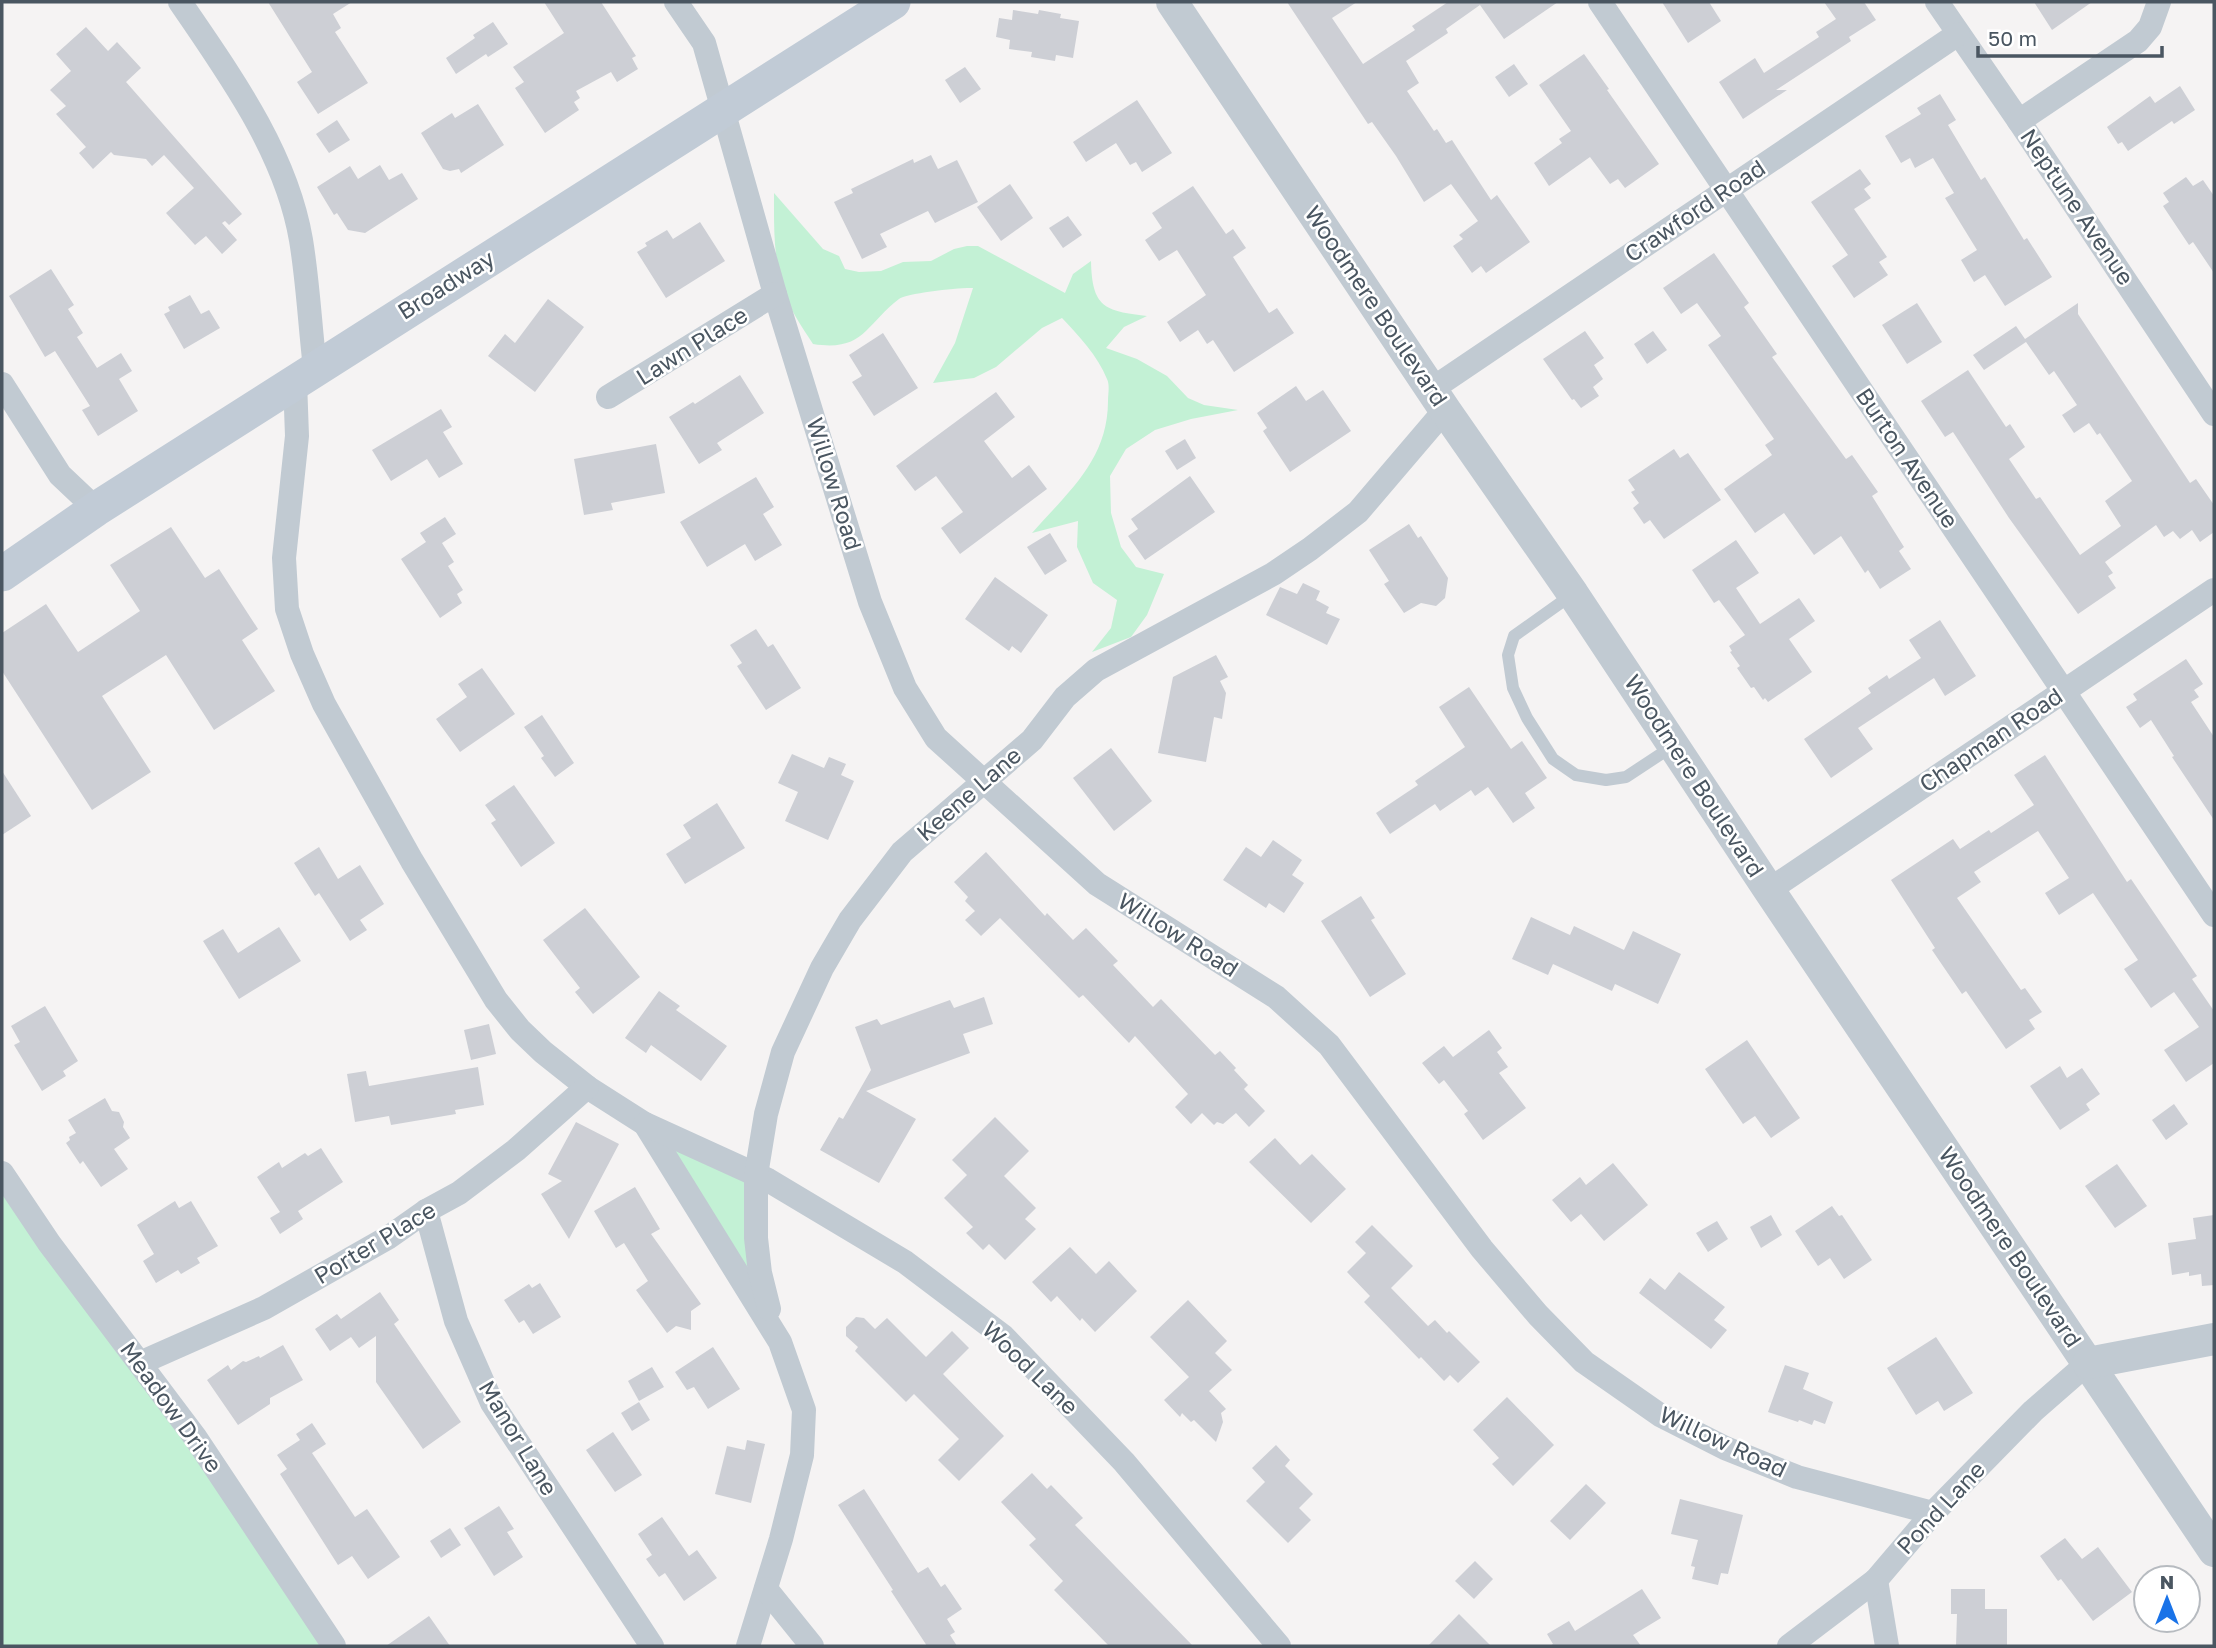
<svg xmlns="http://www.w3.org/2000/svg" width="2216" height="1648" viewBox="0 0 2216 1648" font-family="'Golos Text',sans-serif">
  <rect width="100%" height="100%" fill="#f5f3f3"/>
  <!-- green -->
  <g fill="#c3f1d5">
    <path d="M774,193L823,249L839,256L845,269L859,272L881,271L903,262L931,261L954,249L967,246H978L1065,293L1073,274L1091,261C1092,307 1104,311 1147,316L1124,327L1106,348L1137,359L1167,376L1188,398L1204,405L1238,410L1191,419L1155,430L1126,449L1110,476L1111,513L1121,547L1136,567L1164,574L1147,615L1131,637L1092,652L1111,628L1117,600L1093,583L1077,547L1078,521L1032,533C1068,492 1108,460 1108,401C1108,394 1110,385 1107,379C1098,356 1078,335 1062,318L1042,328L996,367L974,378L933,383L955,343L973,288C962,287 906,293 899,299C865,325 864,352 813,344C802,327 790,310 784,291C773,260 774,224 774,193Z"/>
    <path d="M657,1135L750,1177L757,1293Z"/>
    <path d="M2,1180L327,1646H2Z"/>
  </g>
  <!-- building -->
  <g fill="#cdcfd5">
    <path d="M268,2H352L333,14L341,28L335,32L368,83L318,114L297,82L312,72Z"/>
    <path d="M544,2H601L636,56L632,58L638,69L617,82L611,72L576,91L580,98L574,102L579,110L545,133L515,88L524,82L513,67L564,33Z"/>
    <path d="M1287,2H1357L1332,18L1363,64L1415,30L1412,26L1448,2H1558L1504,39L1480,5L1446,29L1448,33L1406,61L1419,83L1407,91L1434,131L1437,129L1446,143L1452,140L1491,200L1497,195L1530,242L1486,273L1481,266L1472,273L1453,246L1463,239L1459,235L1478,221L1451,184L1424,202L1396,156L1372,122L1368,124Z"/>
    <path d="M1662,2H1709L1721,21L1688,43Z"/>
    <path d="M1824,2H1864L1876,20L1849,37L1851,41L1776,90H1787L1743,119L1719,82L1755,58L1764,73L1819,37L1816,32L1836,19Z"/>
    <path d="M2034,2H2092L2052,30Z"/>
    <path d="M1013,10L1038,14L1039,10L1061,14L1060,18L1079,21L1073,58L1056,55L1055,61L1031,57L1032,52L1009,49L1010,40L996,37L999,18L1012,20Z"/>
    <path d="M493,22L508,44L488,57L486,54L456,74L446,58L475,38L473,35Z"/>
    <path d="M86,27L108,51L117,42L141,68L126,82L242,214L229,225L225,221L222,223L237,240L222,254L206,236L195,245L166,213L194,188L164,155L152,166L146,159L114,155L111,152L93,169L79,153L86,147L56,114L66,106L50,90L71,71L56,54Z"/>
    <path d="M1584,54L1609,89L1607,90L1659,164L1625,188L1618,179L1610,184L1590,157L1549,186L1534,163L1562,143L1559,139L1571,131L1539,85Z"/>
    <path d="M1514,64L1528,84L1509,97L1495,77Z"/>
    <path d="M965,67L981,89L960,103L945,80Z"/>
    <path d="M2180,86L2195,110L2174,124L2172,121L2128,151L2122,142L2118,144L2107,127L2150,96L2155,103Z"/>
    <path d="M1940,94L1956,120L1948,125L1981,180L1985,177L2024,240L2027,238L2052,277L2005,306L1985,275L1974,282L1961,260L1977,250L1945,198L1954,193L1933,158L1915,168L1910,158L1901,163L1885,136L1921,114L1917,108Z"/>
    <path d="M1137,100L1172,153L1142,172L1136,162L1130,165L1116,143L1086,162L1073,142Z"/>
    <path d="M478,104L504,145L461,173L459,169L450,171L443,169L421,133L452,113L455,118Z"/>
    <path d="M337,120L350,140L329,153L316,134Z"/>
    <path d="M931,155L938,169L957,160L978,202L935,223L928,211L880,234L887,247L862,259L834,202L853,193L851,189L913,159L914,163Z"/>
    <path d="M380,165L389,180L402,173L418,199L365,233L348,230L337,213L334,215L317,187L350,166L358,179Z"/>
    <path d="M1860,169L1871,184L1864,189L1871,198L1854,209L1887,257L1879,262L1888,275L1854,298L1832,266L1848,255L1811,202Z"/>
    <path d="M2186,177L2193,186L2203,180L2214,196V273L2193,242L2189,245L2163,206L2169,202L2163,193Z"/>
    <path d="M1010,184L1033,218L1001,241L977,207Z"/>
    <path d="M1193,186L1226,234L1233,229L1246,248L1233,257L1269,313L1277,308L1294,333L1234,372L1213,340L1207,344L1198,330L1180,342L1167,322L1206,295L1177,250L1159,261L1145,240L1162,228L1152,213Z"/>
    <path d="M1068,216L1082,235L1063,248L1049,228Z"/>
    <path d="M700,222L725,261L666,298L637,252L647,246L645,243L667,230L673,239Z"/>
    <path d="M1714,253L1749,303L1744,307L1777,354L1772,357L1846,459L1852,455L1878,492L1872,496L1904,547L1899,551L1911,569L1880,589L1868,570L1865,573L1841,536L1814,555L1784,513L1755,533L1724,489L1772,455L1765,445L1774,439L1708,345L1721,336L1697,303L1681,314L1663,288Z"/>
    <path d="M51,269L74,305L68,309L83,333L77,337L97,368L121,353L132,371L119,379L138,411L98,436L82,410L90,406L55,351L45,357L9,296Z"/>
    <path d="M190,295L201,314L209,310L220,328L184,349L164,314L170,311L168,307Z"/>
    <path d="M548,299L584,327L535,392L488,356L505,334L515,343Z"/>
    <path d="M1917,303L1942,342L1907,364L1882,325Z"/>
    <path d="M2078,303V314L2190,483L2196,479L2214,505V532L2200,542L2192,530L2180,539L2173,531L2164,537L2156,525L2105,562L2113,573L2108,576L2116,588L2078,614L2009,518L1953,432L1945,437L1921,401L1968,370L2006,427L2010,424L2025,447L2009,459L2036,499L2040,497L2080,555L2121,526L2105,501L2132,481L2100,433L2097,435L2089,423L2074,433L2062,415L2077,405L2054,371L2049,375L2026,342L1984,370L1973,355L2016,326L2025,339Z"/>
    <path d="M1585,331L1604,358L1594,365L1603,379L1593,387L1599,396L1581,408L1574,399L1572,400L1543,359Z"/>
    <path d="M1653,331L1667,350L1647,364L1634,344Z"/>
    <path d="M883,333L918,388L874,416L852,382L862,376L849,355Z"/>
    <path d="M740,375L764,413L717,443L722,450L699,464L669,417L693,402L695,404Z"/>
    <path d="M1296,386L1306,401L1323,390L1351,431L1290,472L1263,431L1267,428L1257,413Z"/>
    <path d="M996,392L1015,417L984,441L1012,478L1029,465L1047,489L960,554L941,528L963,512L936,476L915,491L896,466Z"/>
    <path d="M441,409L452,427L443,432L463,464L439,478L427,459L391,481L372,450Z"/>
    <path d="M1185,439L1196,458L1177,470L1165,451Z"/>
    <path d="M656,444L665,493L611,503L613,510L584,515L574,459Z"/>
    <path d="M1674,449L1680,458L1688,453L1721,500L1664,539L1650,520L1644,524L1633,508L1639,503L1631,492L1635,490L1628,480Z"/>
    <path d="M1190,476L1215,512L1145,560L1128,536L1138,529L1131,519Z"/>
    <path d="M756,477L774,507L763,514L782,545L755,561L745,544L707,567L680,522Z"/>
    <path d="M445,517L456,534L442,543L454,562L448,566L463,590L457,594L462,603L440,618L401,559L426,542L420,533Z"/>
    <path d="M1409,524L1418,538L1421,536L1448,578L1445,598L1436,606L1421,603L1404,613L1384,584L1389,581L1369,550Z"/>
    <path d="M171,527L205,578L219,569L258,629L242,640L275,691L214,730L166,655L102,696L151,772L92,810L2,671V633L46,604L78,652L140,611L110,565Z"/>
    <path d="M1050,533L1067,561L1045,575L1027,547Z"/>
    <path d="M1736,540L1759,573L1736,588L1760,624L1799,598L1815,621L1789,639L1812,672L1768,702L1765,698L1763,700L1754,687L1751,688L1737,668L1740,666L1730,652L1732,651L1729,646L1745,635L1719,600L1714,603L1692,570Z"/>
    <path d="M995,577L1048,615L1021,653L1012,646L1009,651L965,619Z"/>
    <path d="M1303,583L1320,591L1316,600L1329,607L1326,613L1340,619L1327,645L1266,615L1280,587L1297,594Z"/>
    <path d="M1940,620L1976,676L1945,696L1934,678L1858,728L1873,749L1831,778L1804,739L1871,693L1868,688L1887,675L1889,679L1921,658L1909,640Z"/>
    <path d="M756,629L768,647L773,644L801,688L766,710L737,666L742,663L730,645Z"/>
    <path d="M1216,655L1228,677L1220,681L1226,693L1222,719L1214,717L1206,762L1158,753L1173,677Z"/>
    <path d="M2186,659L2203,684L2194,690L2199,697L2191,702L2214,737V820L2172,757L2174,756L2151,720L2140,728L2126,707L2137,700L2133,694Z"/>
    <path d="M482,668L515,714L460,752L436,719L467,697L458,684Z"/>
    <path d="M1469,687L1511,749L1522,741L1547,778L1525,793L1535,808L1513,823L1488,787L1475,796L1471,790L1440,811L1435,804L1390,834L1376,813L1418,785L1415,781L1465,747L1439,707Z"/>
    <path d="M542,715L574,763L555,777L541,758L544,756L524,727Z"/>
    <path d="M1111,748L1152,801L1114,831L1073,778Z"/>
    <path d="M792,754L824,768L829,757L846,764L841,775L854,781L828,840L785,821L798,792L778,783Z"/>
    <path d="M2045,755L2127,882L2131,879L2197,976L2192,979L2214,1011V1063L2186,1082L2164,1050L2199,1027L2174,992L2151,1008L2124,969L2138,960L2093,893L2059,915L2045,893L2069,878L2038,831L1974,872L1981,882L1957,898L2021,990L2025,988L2042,1012L2029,1020L2035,1029L2006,1049L1966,991L1962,994L1932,950L1935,948L1891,880L1953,839L1960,849L1989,830L1991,833L2034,805L2014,775Z"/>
    <path d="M2,771L31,816L2,835Z"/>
    <path d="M514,785L555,843L521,867L491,823L496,820L485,805Z"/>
    <path d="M717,803L745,848L685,884L666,854L691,838L683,825Z"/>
    <path d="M1273,840L1302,860L1292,875L1304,883L1284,913L1269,903L1266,908L1223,880L1246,847L1261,857Z"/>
    <path d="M319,847L338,879L360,865L384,904L360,920L367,930L350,941L319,893L315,896L294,863Z"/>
    <path d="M986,852L1045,916L1047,913L1073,940L1086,928L1118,961L1113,965L1153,1007L1161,999L1215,1055L1220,1051L1236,1068L1234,1070L1248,1085L1244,1089L1265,1111L1249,1127L1236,1113L1223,1124L1217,1122L1214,1125L1202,1113L1191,1124L1175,1107L1188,1094L1135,1036L1129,1043L1083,995L1079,998L1000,918L981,936L965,920L975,911L965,901L968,897L954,882Z"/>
    <path d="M1361,896L1375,918L1371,920L1406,974L1370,997L1321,921Z"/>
    <path d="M585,908L640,977L593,1014L575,992L580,988L543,940Z"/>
    <path d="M1531,917L1570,935L1574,926L1624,950L1633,931L1681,954L1658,1004L1615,984L1612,991L1553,964L1548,975L1512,959Z"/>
    <path d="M279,927L301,961L239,999L203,941L223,929L238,953Z"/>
    <path d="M659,991L680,1006L676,1010L727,1046L701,1081L651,1045L646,1053L625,1038Z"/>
    <path d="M984,997L993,1024L963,1034L970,1053L866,1091L916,1119L879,1183L820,1150L839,1117L843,1119L871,1070L855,1027L877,1019L881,1025L950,1000L954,1008Z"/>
    <path d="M45,1006L78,1061L63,1071L66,1076L42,1091L14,1045L20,1042L11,1026Z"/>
    <path d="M489,1024L496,1054L471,1060L464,1030Z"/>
    <path d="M1489,1030L1502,1048L1497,1052L1508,1067L1499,1073L1526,1108L1483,1140L1464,1114L1468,1111L1444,1080L1439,1084L1422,1063L1444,1046L1453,1057Z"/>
    <path d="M1747,1040L1800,1118L1771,1138L1755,1116L1743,1124L1705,1069Z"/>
    <path d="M2060,1066L2067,1078L2082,1068L2100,1094L2086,1104L2090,1110L2060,1130L2030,1086Z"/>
    <path d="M478,1067L484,1105L455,1110L456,1114L391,1125L389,1116L355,1122L347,1074L366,1071L369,1086Z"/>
    <path d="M105,1098L112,1111L119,1112L124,1122L123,1127L130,1138L114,1149L128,1169L101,1187L83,1161L80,1164L66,1143L70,1140L69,1137L76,1133L68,1120Z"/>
    <path d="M2174,1104L2188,1124L2166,1140L2152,1120Z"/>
    <path d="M995,1117L1029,1151L1004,1176L1036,1208L1025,1219L1036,1229L1005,1260L989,1244L983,1250L966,1233L973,1227L944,1198L967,1175L952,1160Z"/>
    <path d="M576,1122L619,1144L569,1239L541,1194L562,1181L548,1174Z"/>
    <path d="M1275,1138L1300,1165L1312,1154L1346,1189L1311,1223L1249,1162Z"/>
    <path d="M321,1148L343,1182L298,1211L303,1219L280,1234L270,1218L280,1212L257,1177L279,1162L282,1168L305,1153L308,1156Z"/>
    <path d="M1613,1163L1648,1205L1604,1241L1581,1214L1571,1222L1552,1200L1580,1177L1586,1185Z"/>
    <path d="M2117,1164L2147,1206L2115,1228L2085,1186Z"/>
    <path d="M635,1187L660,1229L651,1234L701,1304L691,1311V1330L676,1326L667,1333L636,1290L648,1281L624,1243L616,1248L594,1211Z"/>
    <path d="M175,1201L179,1208L191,1201L218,1246L197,1258L200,1263L181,1274L178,1270L156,1283L143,1261L154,1254L137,1225Z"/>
    <path d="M1832,1206L1839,1216L1842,1215L1872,1260L1844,1279L1830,1258L1818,1266L1795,1231Z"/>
    <path d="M1771,1215L1782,1235L1761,1248L1750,1227Z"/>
    <path d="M2214,1215V1285L2202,1286L2201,1274L2189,1276V1272L2172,1275L2168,1243L2196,1239L2193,1218Z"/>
    <path d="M1717,1221L1728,1239L1708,1252L1696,1233Z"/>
    <path d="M1372,1225L1413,1266L1391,1288L1428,1326L1435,1320L1447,1333L1449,1331L1480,1362L1458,1383L1450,1375L1444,1381L1421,1357L1419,1359L1364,1302L1370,1296L1347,1272L1366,1253L1355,1242Z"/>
    <path d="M1070,1247L1096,1274L1109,1261L1137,1291L1095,1332L1082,1318L1080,1321L1057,1296L1051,1302L1032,1282Z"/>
    <path d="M1679,1272L1725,1307L1714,1320L1727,1330L1711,1349L1639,1293L1650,1278L1665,1290Z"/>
    <path d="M540,1283L561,1317L533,1334L524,1320L519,1323L504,1300L529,1284L532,1288Z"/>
    <path d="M380,1292L399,1320L394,1324L461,1422L423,1449L376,1382V1336L359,1348L351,1337L330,1351L315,1329L337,1314L341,1319Z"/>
    <path d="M1188,1300L1227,1341L1215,1353L1232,1370L1209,1391L1226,1409L1221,1413L1223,1422L1216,1442L1194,1420L1191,1422L1182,1413L1180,1417L1164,1400L1189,1377L1150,1337Z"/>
    <path d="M856,1317L864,1318L875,1329L887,1318L926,1357L952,1331L969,1348L943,1374L1004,1436L959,1481L938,1460L959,1439L914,1394L906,1402L855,1351L858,1347L846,1336V1327Z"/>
    <path d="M1936,1337L1973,1393L1944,1411L1938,1401L1916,1415L1887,1368Z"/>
    <path d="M283,1345L303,1380L270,1398V1404L238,1425L207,1380L228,1365L231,1370L243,1361L246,1362L259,1356L260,1358Z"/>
    <path d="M713,1347L740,1389L708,1409L694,1387L687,1390L675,1372Z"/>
    <path d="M1785,1365L1809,1373L1803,1389L1833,1402L1825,1424L1814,1420L1812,1425L1799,1420L1798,1422L1768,1412Z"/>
    <path d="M652,1367L664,1387L639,1401L628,1381Z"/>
    <path d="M1507,1397L1554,1445L1513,1486L1492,1464L1499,1458L1473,1430Z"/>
    <path d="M639,1402L650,1420L632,1431L621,1413Z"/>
    <path d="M312,1423L326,1444L312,1453L355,1517L367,1509L400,1557L368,1579L352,1556L338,1565L280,1474L287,1469L277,1455L300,1440L296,1434Z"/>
    <path d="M613,1432L642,1475L615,1492L586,1450Z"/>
    <path d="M747,1440L765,1444L751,1503L715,1494L727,1446L745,1450Z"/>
    <path d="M1276,1445L1290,1460L1285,1466L1313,1494L1299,1508L1311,1520L1288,1543L1246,1501L1265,1482L1252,1468Z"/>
    <path d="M1032,1473L1047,1489L1051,1485L1083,1518L1075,1525L1193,1646H1109L1054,1590L1063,1581L1029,1545L1036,1539L1001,1502Z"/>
    <path d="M1586,1484L1606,1503L1570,1540L1550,1521Z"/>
    <path d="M864,1489L918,1573L928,1567L941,1587L945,1584L962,1609L947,1619L955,1632L950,1635L957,1646H927L891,1591L893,1590L838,1505Z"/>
    <path d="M1680,1499L1743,1515L1728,1574L1721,1573L1718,1585L1692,1579L1695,1567L1691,1566L1698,1540L1671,1534Z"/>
    <path d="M499,1506L514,1529L507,1532L523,1557L494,1576L464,1528Z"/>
    <path d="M662,1517L689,1556L697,1550L717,1578L684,1601L665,1573L659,1577L646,1559L652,1555L638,1534Z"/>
    <path d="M450,1528L461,1545L441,1558L430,1541Z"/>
    <path d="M2065,1538L2082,1559L2098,1547L2132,1592L2093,1621L2061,1579L2058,1581L2040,1556Z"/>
    <path d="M1475,1561L1493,1579L1474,1599L1455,1581Z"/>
    <path d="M1642,1589L1661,1618L1633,1635L1641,1646H1550L1553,1644L1547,1634L1569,1621L1575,1631Z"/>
    <path d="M1951,1589H1985V1609H2007V1646H1956L1957,1614H1951Z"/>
    <path d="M1459,1614L1491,1646H1428Z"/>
    <path d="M429,1616L450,1646H386Z"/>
  </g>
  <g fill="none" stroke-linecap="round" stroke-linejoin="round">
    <!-- service -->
    <path stroke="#c1cad2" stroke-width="12" d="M1573,594L1514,636L1508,655L1513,688L1527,718L1553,759L1576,775L1606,780L1626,777L1673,746"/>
    <!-- minor -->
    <g stroke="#c1cad2" stroke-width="24">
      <path d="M180,2C229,74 286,152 301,240C308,282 310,326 315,368"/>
      <path d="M676,2L704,43L775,294L870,602L905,688L936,738L1097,884L1276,997L1329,1045L1482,1249L1538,1315L1584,1362L1660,1415L1725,1448L1797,1477L1933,1513"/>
      <path d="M1600,2L2214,915"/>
      <path d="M1937,2L2019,121L2214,414"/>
      <path d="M2019,121L2138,41L2150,27L2159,2"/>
      <path d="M295,381L297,436L284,558L287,609L302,654L324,704L412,861L496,1000L520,1030L543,1052L587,1087L645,1124L780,1342L804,1410L802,1455L781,1539L748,1646"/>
      <path d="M2,384L60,475L96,509"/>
      <path d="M1432,389L1958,34"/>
      <path d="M608,397L775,294"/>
      <path d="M1769,890L2214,590"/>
      <path d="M645,1124L768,1180L905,1262L1003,1336L1124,1462L1279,1646"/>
      <path d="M2,1173L49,1243L195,1437L334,1646"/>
      <path d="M426,1211L456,1321L492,1403L652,1646"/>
      <path d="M769,1309L760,1273L756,1238V1175L766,1114L783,1052L822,968L850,920L902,852L1032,740L1065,697L1096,670L1273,574L1310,549L1358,512L1445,410"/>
      <path d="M140,1363L264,1308L389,1237L426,1211L459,1193L516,1150L587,1087"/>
      <path d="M1876,1580L1887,1646"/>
      <path d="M766,1589L812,1646"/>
      <path d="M1789,1646L1876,1580L1933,1513L2033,1411L2088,1363"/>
    </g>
    <!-- tertiary -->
    <g stroke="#c1cad2" stroke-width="32">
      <path d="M1172,2L1445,410L1573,594L1769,890L2214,1551"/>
      <path d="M2088,1363L2214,1339"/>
    </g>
    <!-- secondary -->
    <path stroke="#c1cbd6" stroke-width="35" d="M2,574L96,509L893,2"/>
  </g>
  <g text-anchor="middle" stroke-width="5" stroke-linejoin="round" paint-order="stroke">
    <!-- street labels -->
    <g font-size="23" fill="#4a5661" stroke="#fff">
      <text transform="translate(2077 207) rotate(56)" y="8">Neptune Avenue</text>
      <text transform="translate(1695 211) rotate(-34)" y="8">Crawford Road</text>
      <text transform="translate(446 285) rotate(-32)" y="8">Broadway</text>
      <text transform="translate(1376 306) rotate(56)" y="8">Woodmere Boulevard</text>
      <text transform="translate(692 346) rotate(-32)" y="8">Lawn Place</text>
      <text transform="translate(1907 458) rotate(56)" y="8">Burton Avenue</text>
      <text transform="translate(834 484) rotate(73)" y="8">Willow Road</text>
      <text transform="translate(1991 740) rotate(-34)" y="8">Chapman Road</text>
      <text transform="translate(1694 776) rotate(57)" y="8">Woodmere Boulevard</text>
      <text transform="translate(969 794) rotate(-41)" y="8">Keene Lane</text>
      <text transform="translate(1178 935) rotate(32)" y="8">Willow Road</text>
      <text transform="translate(375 1243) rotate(-31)" y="8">Porter Place</text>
      <text transform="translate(2010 1247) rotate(56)" y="8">Woodmere Boulevard</text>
      <text transform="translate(1030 1368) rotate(44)" y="8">Wood Lane</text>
      <text transform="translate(171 1407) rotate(54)" y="8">Meadow Drive</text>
      <text transform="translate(518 1438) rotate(59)" y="8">Manor Lane</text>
      <text transform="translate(1723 1442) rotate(25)" y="8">Willow Road</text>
      <text transform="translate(1941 1508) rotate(-47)" y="8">Pond Lane</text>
    </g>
  </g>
  <!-- border -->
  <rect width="2216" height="1648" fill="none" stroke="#4a5661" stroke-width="7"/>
  <!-- north arrow -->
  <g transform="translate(2167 1599)"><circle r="33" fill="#ffffff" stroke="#b7bbc0" stroke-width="2"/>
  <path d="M0-5L12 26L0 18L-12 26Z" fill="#1a73e8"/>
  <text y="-10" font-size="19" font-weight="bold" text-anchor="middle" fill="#4a5661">N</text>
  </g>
  <!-- scale -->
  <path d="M1978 46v10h184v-10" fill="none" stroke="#4a5661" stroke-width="3.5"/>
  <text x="1988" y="46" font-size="21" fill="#4a5661" stroke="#ffffff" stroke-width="5" paint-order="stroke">50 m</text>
</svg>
